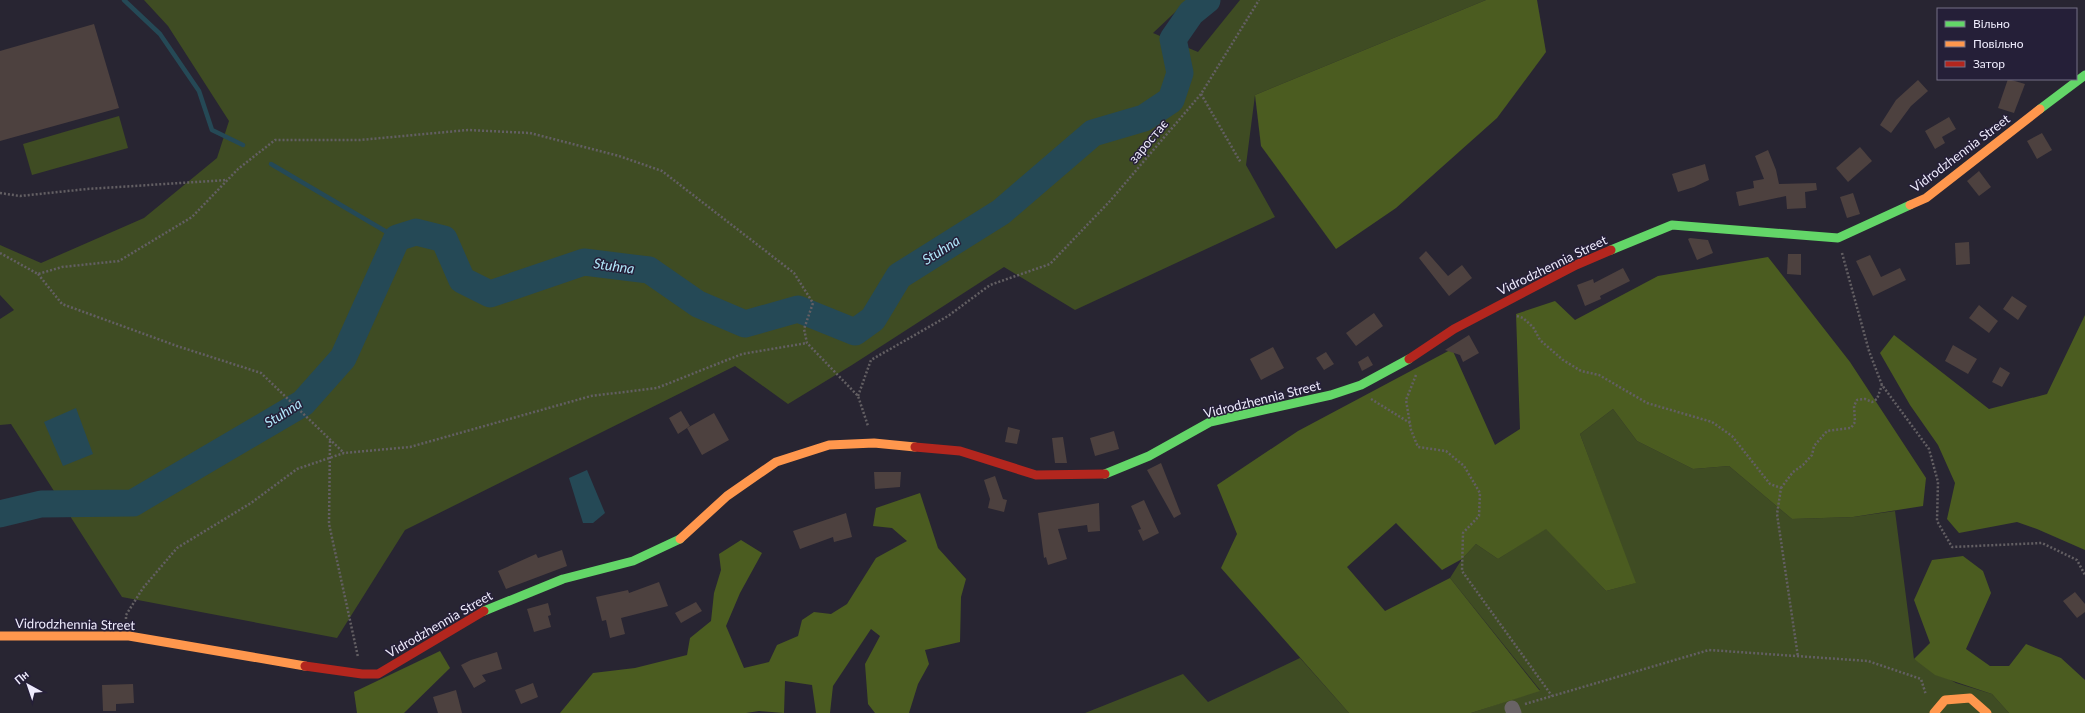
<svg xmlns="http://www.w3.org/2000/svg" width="2085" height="713" viewBox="0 0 2085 713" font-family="Lato,sans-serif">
  <rect width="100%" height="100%" fill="#282532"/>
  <!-- green -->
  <g fill="#3f4c23">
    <path d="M144,0H1188L1153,33L1198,52L1240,0H1486L1255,95L1246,165L1275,217L1075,310L1004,267L852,365L788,404L735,366L405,530L337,638L122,597L11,424L0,425V319L14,310L0,295V245L41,263L144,218L217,158L229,121L168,26Z"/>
    <path d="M119,116L128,148L32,175L23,144Z"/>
    <path d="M1613,409L1637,441L1693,469L1729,466L1792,519L1853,517L1895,511L1914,659L1956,683L1992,694L2009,713H1471L1540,690L1450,578L1462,559L1476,544L1498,559L1546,528L1606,591L1635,583L1580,434Z"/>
    <path d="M1300,658L1349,713H1085L1183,674L1208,702Z"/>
  </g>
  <!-- forest -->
  <g fill="#4b5c20">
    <path d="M1486,0H1537L1546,52L1497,118L1396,208L1336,249L1261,146L1255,95Z"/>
    <path d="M1768,257L1850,362L1926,478L1923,506L1853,517L1792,519L1729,466L1693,469L1637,441L1613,409L1580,434L1636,583L1606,591L1546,529L1498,559L1476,544L1462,559L1442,570L1396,523L1347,567L1385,611L1450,578L1540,691L1471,713H1349L1221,568L1237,534L1217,485L1298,431L1452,349L1495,445L1520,429L1516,314L1555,301L1575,320L1658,276Z"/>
    <path d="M2085,315V550L2037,529L2017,522L1959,533L1947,519L1955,483L1938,445L1910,405L1880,353L1894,335L1989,409L2047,394Z"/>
    <path d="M920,493L938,548L966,579L961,597L960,642L925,650L929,664L918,684L909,713H875L868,704L865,664L880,636L871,629L833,686L830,713H816L812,685L785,681L784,713L759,711L746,713H560L593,673L635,668L687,655L690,638L711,621L714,593L721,570L719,554L741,540L762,553L740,593L726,626L744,668L769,662L777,645L798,636L802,620L814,612L831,614L847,604L876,558L907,541L892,528L873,526L876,508Z"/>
    <path d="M1963,556L1983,571L1991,593L1966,649L1990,666H2009L2026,644L2061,658L2085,680V713H2009L1992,694L1935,675L1914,659L1930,643L1914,600L1932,560Z"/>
    <path d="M440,651L450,668L404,713H357L354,692Z"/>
  </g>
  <!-- water -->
  <g fill="#254956">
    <path d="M76,408L93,454L63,466L44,422Z"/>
    <path d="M587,470L605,513L593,523H583L569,478Z"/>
  </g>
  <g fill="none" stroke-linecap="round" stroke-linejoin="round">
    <!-- stream -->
    <g stroke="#254956" stroke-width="4.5">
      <path d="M124,0L160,34L199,91L212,130L243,145"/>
      <path d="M271,164L397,238"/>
    </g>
    <!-- river -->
    <path stroke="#254956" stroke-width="27" d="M0,514L41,504L133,503L303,403L343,358L397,238L416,232L444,239L462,280L490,294L584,262L649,270L698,304L745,324L798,309L855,332L873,319L899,276L1001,212L1093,133L1144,118L1171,100L1180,73L1173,39L1191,13L1207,0"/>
  </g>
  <!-- building -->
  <g fill="#4d413f">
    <path d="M94,24L119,108L0,141V51Z"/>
    <path d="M2008,79L2025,84L2014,113L1998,108Z"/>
    <path d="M1918,80L1928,91L1911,106L1891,133L1880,125L1896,100Z"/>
    <path d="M1949,117L1956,129L1942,137L1945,143L1935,149L1925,131Z"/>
    <path d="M2042,133L2052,150L2037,159L2027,141Z"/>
    <path d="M1860,147L1872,161L1848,182L1836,168Z"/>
    <path d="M1768,150L1776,170L1779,184L1816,183L1817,190L1805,192L1806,208L1787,209L1786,196L1739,206L1736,192L1754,188L1753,181L1764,179L1755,156Z"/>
    <path d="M1705,164L1709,180L1694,187L1678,192L1672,174Z"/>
    <path d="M1979,171L1991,187L1979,196L1967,181Z"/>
    <path d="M1853,193L1860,214L1847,218L1840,197Z"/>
    <path d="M1690,238L1708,240L1713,253L1697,260L1688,239Z"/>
    <path d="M1969,242L1970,264L1956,265L1955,243Z"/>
    <path d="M1426,251L1448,276L1462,265L1472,278L1449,296L1419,258Z"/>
    <path d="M1788,254H1801V275L1787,274Z"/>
    <path d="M1870,255L1881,277L1900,268L1906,280L1873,296L1856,261Z"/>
    <path d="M1623,268L1630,281L1600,296L1601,299L1585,306L1577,285L1593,279L1594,283Z"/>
    <path d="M2012,296L2027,306L2018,320L2003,309Z"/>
    <path d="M1979,305L1998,321L1989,333L1969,318Z"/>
    <path d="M1374,313L1383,326L1356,346L1346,333Z"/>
    <path d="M1469,335L1479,353L1463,362L1460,355L1445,350Z"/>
    <path d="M1953,345L1977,359L1968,374L1945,361Z"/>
    <path d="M1273,347L1284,368L1261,380L1250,359Z"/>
    <path d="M1326,352L1334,364L1324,370L1316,358Z"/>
    <path d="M1368,356L1373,365L1362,371L1358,362Z"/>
    <path d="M2000,367L2010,373L2002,387L1992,382Z"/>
    <path d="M681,411L690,426L678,434L669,418Z"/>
    <path d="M714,413L729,440L702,455L687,428Z"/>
    <path d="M1008,427L1020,430L1017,444L1005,442Z"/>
    <path d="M1114,431L1119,449L1095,456L1090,438Z"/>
    <path d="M1063,437L1067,463H1055L1052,438Z"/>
    <path d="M1161,463L1181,514L1174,518L1147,470Z"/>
    <path d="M874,472H901L900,487L875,489Z"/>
    <path d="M995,476L1003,499L1007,500L1004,512L988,508L990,499L984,480Z"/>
    <path d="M1144,500L1159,533L1143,541L1138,530L1141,529L1131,506Z"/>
    <path d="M1099,503L1100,531L1088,532L1087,525L1058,529L1067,559L1048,565L1046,557L1044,558L1038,513Z"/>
    <path d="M846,513L852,537L834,542L833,537L800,549L793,531Z"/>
    <path d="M562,550L567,566L506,589L498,571L536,554L538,558Z"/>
    <path d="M659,582L668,606L621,618L625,634L610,638L606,620L602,621L596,597L628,590L629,593Z"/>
    <path d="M2075,592L2085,604V612L2077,618L2063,601Z"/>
    <path d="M696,602L702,611L681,623L675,613Z"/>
    <path d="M548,603L551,615L548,616L551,627L534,632L527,609Z"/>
    <path d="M497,652L502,669L482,675L486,681L474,688L461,665L471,660Z"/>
    <path d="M533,683L538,697L521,704L515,690Z"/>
    <path d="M133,684L134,703L116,704V711H103L102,685Z"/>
    <path d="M456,690L462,713H438L433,697Z"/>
  </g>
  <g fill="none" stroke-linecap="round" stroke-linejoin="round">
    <!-- path -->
    <g stroke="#635f63" stroke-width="2.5" stroke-dasharray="2 2" stroke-linecap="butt">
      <path d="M1201,94L1241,163"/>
      <path d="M0,193L20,196L87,189L227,180"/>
      <path d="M0,253L38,274L62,267L119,261L192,217L238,169L275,140H360L468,130L530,133L619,156L662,171L794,273L813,303L804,329L807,343L858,396L868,426"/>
      <path d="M1842,253L1869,351L1882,385L1929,449L1938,482L1937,521L1952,547L2042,543L2077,560L2085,575"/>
      <path d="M38,274L62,304L177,346L261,373L344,453"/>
      <path d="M1517,316L1523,318L1533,327L1540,340L1563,360L1581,371L1599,375L1647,403L1712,422L1732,436L1770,484L1781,488L1777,514L1798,657"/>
      <path d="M1416,375L1406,400L1411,430L1418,447L1446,451L1464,466L1480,493L1479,516L1463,533L1462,571L1552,696"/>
      <path d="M858,396L871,360L948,316L990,285L1050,264L1110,201L1201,94L1259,0"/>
      <path d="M1371,399L1410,423"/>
      <path d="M330,441L329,524L358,657"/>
      <path d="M1781,488L1793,472L1803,465L1812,455L1814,446L1827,431L1851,428L1855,422L1854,406L1857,400L1865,399L1872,402L1877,399L1882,385"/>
      <path d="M126,619V615L143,588L177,548L251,503L297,469L344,453L410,447L591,396L657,388L742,354L807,343"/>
      <path d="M1525,704L1709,650L1868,661L1921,679L1926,695"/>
    </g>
    <!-- street -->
    <path stroke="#696365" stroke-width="15" d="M1512,708L1514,713"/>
    <!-- fast -->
    <g stroke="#63d668" stroke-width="9">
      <path d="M2040,109L2085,75"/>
      <path d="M1611,250L1672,225L1838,238L1910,205"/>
      <path d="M1105,474L1149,456L1210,422L1331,395L1361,385L1409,359"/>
      <path d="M484,611L563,579L633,561L680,539"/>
    </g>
    <!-- slow -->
    <g stroke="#ff974d" stroke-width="9">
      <path d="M1910,205L1926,198L2040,109"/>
      <path d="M680,539L727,496L776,462L829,445L874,443L915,447"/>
      <path d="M0,636H129L305,666"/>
      <path d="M1934,713L1945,700L1970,698L1987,713"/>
    </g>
    <!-- jam -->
    <g stroke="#b3261e" stroke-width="9">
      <path d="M1409,359L1454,329L1576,265L1611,250"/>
      <path d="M915,447L960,451L1036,475L1105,474"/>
      <path d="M305,666L362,674H378L484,611"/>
    </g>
  </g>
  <g text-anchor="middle" stroke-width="3" stroke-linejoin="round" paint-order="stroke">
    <!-- street labels -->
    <g font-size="13" fill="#eeebfc" stroke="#251f38">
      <text transform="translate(1148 141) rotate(-50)" y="5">заростає</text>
      <text transform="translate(1960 153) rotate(-37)" y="5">Vidrodzhennia Street</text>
      <text transform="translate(1552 265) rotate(-26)" y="5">Vidrodzhennia Street</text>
      <text transform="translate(1262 399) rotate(-14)" y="5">Vidrodzhennia Street</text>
      <text transform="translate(75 624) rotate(1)" y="5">Vidrodzhennia Street</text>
      <text transform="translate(439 624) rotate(-30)" y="5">Vidrodzhennia Street</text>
    </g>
    <!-- water labels -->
    <g font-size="14" font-style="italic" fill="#b0e7fa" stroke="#251f38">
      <text transform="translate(941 250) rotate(-32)" y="5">Stuhna</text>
      <text transform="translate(614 266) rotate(8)" y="5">Stuhna</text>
      <text transform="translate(283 413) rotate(-32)" y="5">Stuhna</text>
    </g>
  </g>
  <!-- legend -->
  <rect x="1937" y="8" width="140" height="72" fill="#251f38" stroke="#757186"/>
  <rect x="1945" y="21" width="20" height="6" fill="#63d668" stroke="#757186"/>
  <text x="1973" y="28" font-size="12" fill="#eeebfc">Вільно</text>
  <rect x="1945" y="41" width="20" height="6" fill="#ff974d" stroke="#757186"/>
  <text x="1973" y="48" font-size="12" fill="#eeebfc">Повільно</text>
  <rect x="1945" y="61" width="20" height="6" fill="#b3261e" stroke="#757186"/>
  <text x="1973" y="68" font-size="12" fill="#eeebfc">Затор</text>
  <!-- north arrow -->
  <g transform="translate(28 685) rotate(320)" stroke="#251f38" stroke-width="3" paint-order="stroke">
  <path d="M0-3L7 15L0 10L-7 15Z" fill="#eeebfc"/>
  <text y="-6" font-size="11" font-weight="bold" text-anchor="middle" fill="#eeebfc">Пн</text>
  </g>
</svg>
